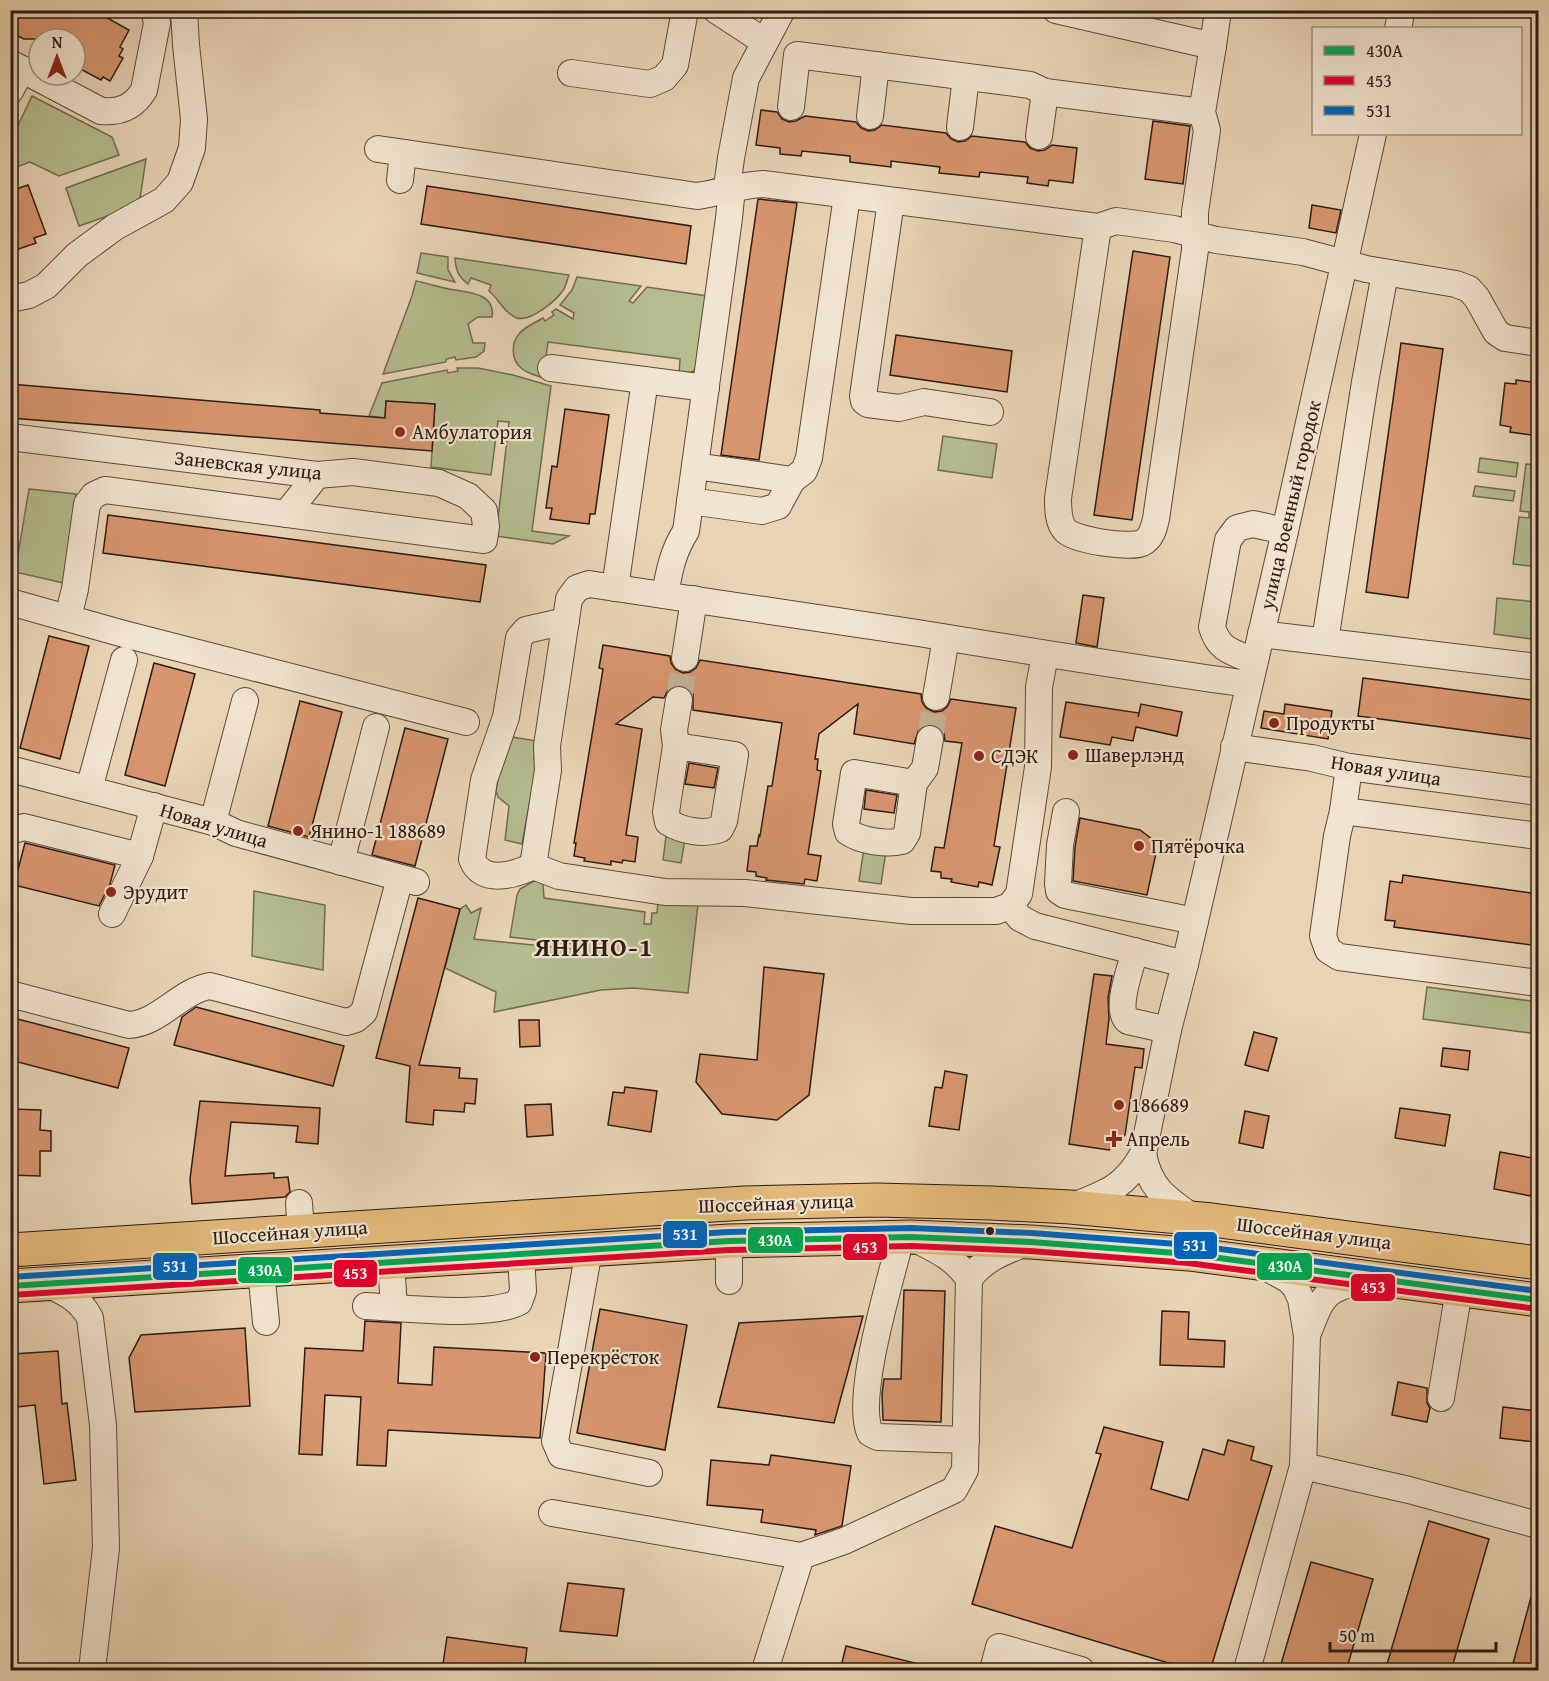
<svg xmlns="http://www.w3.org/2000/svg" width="1549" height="1681" viewBox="0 0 1549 1681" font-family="'Gentium Book Plus',serif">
  <rect width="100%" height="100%" fill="#e9d5b6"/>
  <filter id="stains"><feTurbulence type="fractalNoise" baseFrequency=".00333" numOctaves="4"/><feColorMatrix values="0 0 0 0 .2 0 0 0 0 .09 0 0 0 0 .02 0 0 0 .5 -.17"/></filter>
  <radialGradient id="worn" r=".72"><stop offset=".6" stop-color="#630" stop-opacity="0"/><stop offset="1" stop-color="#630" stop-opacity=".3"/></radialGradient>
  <!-- green -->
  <g fill="#b5bd8f" stroke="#726c50" stroke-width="1.5">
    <path d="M32,96L112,137L119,155L59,176L30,162L11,169V140Z"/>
    <path d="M146,159L139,205L79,226L66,188Z"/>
    <path d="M421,253L448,257V270L455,282L417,273Z"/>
    <path d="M455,258L569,275C567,280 566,285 564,289C557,300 531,322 517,318C505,314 498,298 489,291L491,285L471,278L468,284C458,276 456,271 455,258Z"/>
    <path d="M577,277L641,286L629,301L633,303L647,287L707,296L698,361L694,371L679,375L680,359L548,342L543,378C536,375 526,373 521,368C511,360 511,343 519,334C524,327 535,323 543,318L545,321L554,315L552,312L556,309L573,319L574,313L560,305L572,290Z"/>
    <path d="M416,281C427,283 438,287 449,289C467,292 496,293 492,317H478L468,324L473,343H485L484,351L476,357L456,360L455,357L446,359V362L383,374L412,296Z"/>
    <path d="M457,368H478L513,375L551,386L532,531L569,536L553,544L496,536L509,422L498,421L491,475L431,467L435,404L386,401L385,418L369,416L382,383L447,370L448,373L458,371Z"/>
    <path d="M943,436L997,444L992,478L938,470Z"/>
    <path d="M1480,458L1518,463L1516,477L1478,472Z"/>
    <path d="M1526,464L1538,465V567L1513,564L1519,517L1529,518V512L1520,511Z"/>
    <path d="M1475,486L1515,491L1513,501L1473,496Z"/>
    <path d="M29,489L76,494L64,583L15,572Z"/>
    <path d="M1497,598L1538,602V640L1494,634Z"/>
    <path d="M512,737L537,741L534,759L537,763L522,844L505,840L509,806L498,797L496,791L504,743Z"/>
    <path d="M666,836L685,839L681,863L663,860Z"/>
    <path d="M864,848L886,851L881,884L859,881Z"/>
    <path d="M534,881H540L543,885L544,898L645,912L644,924H651L652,913H657L658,902L698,904L688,993L634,988L601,990L494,1012L496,992L445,968L460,909L466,905L471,913L481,908L474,939L573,949V944L510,937L517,895L520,889Z"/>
    <path d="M254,891L325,905L323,970L252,956Z"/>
    <path d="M1427,987L1538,1002V1034L1423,1019Z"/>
  </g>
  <!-- building -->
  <g fill="#d89670" stroke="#2e1a12" stroke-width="1.5">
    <path d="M10,10H93L129,30L120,47L123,49L119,56L123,58L110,81L103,77L101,80L75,66V39H24L10,32Z"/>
    <path d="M761,110L777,112L782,119L789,122L796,121L805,116L856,122L861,128L868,131L875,130L882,125L946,133L951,139L958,142L965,141L972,136L1025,142L1030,148L1038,151L1045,150L1052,145L1077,148L1073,183L1049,180L1048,186L1027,183L1028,177L980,172L979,177L939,173L940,167L891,161V167L850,162V156L802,151L801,156L780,154V148L756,145Z"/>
    <path d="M1153,121L1190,126L1183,184L1145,179Z"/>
    <path d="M28,185L46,234L34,238L36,243L10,252V191Z"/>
    <path d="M427,186L691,226L686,264L421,224Z"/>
    <path d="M758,199L797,203L759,460L721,455Z"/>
    <path d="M1312,205L1341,210L1336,233L1309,228Z"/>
    <path d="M1133,251L1170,257L1132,520L1094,515Z"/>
    <path d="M896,335L1012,351L1007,392L890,375Z"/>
    <path d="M1401,343L1443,349L1408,598L1366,592Z"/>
    <path d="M1516,380L1539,383V436L1510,432L1511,427L1500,425L1505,383L1516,384Z"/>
    <path d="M10,384L320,410V413L385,418L386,401L435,404L432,451L10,418Z"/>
    <path d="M565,409L609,415L595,514H590L589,524L550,519L552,508H546L552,466L557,467Z"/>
    <path d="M108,515L486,565L480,602L103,553Z"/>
    <path d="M1083,595L1104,598L1097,647L1076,643Z"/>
    <path d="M49,636L89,646L60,759L20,748Z"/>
    <path d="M603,645L670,656L671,663L675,669L683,673L690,672L696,668L700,660L921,694L922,702L926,708L934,712L942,711L947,707L951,699L1016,708L994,846L1000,847L992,885L979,882L978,887L951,882L952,879L941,878V872L931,871L935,847L944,848L962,743L945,741L944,734L940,728L932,724L924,725L919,729L914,744L854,734L858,704L819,734L815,759H818L817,770L821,771L808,854L821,856L817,881L805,879L804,884L766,880L767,878L756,876V872L747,871L750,846H757L759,835L760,836L768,786H772L782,723L693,710V694L688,688L681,685L674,686L668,690L664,698L653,697L616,724L642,729L626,835L638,837L635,862L623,860L622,863L611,861V865L584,861L585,858L574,856L576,843H574L603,669L599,668Z"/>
    <path d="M154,663L195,674L165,786L125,775Z"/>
    <path d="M1363,678L1539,701V740L1358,716Z"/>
    <path d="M300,701L342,712L309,837L268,826Z"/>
    <path d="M1066,702L1139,713L1138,717L1141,704L1182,712L1177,736L1136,727L1133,741L1112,737L1110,745L1060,737Z"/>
    <path d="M1285,704L1332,711L1328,739L1261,728L1264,711L1284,714Z"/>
    <path d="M405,728L448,739L415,866L372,855Z"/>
    <path d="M689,763L718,768L714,788L685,784Z"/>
    <path d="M866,790L897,795L894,813L864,809Z"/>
    <path d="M1080,818L1140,830L1152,839L1156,853L1147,895L1073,881L1075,847Z"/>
    <path d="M25,843L115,865L110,884L99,906L14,885Z"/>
    <path d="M1403,875L1539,894V946L1394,927L1395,921L1385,920L1390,881L1402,883Z"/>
    <path d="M418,898L460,909L419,1065L460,1068L459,1078L477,1079L475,1104L465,1103L464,1112L434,1110L433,1125L406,1122L410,1066L376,1058Z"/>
    <path d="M764,967L824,974L809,1095L777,1120L722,1114L696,1082L700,1054L757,1060Z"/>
    <path d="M1094,974L1112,976L1108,998L1109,1019L1106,1044L1144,1049L1142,1068L1135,1067L1125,1135L1109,1150L1069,1144Z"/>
    <path d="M196,1007L344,1046L333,1086L174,1045L182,1017Z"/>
    <path d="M10,1017L129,1048L118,1088L10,1060Z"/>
    <path d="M519,1020H539L540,1046L520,1047Z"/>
    <path d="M1254,1032L1277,1038L1268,1071L1245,1065Z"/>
    <path d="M1443,1048L1470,1051L1468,1070L1441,1066Z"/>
    <path d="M945,1071L967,1075L959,1130L929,1126L935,1087L942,1088Z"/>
    <path d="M625,1087L657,1091L651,1132L608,1125L613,1092L624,1093Z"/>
    <path d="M200,1101L320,1108L318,1144L296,1142L298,1126L231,1122L225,1176L274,1173V1178L288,1177L290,1192L285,1197L192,1204L190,1179Z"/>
    <path d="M551,1104L553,1135L527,1137L525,1105Z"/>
    <path d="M1400,1108L1450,1115L1445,1146L1395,1138Z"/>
    <path d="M10,1109L41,1110L40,1130L51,1131V1151H40V1176L10,1175Z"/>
    <path d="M1245,1111L1269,1116L1263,1148L1239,1143Z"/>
    <path d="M1500,1152L1538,1159L1531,1196L1494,1189Z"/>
    <path d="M904,1290L945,1291L941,1422L883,1420L882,1394L884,1379H901Z"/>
    <path d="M600,1309L687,1325L665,1450L577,1433Z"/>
    <path d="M1162,1311L1189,1312L1188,1339L1225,1341L1224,1367L1160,1365Z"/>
    <path d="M863,1316L834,1423L718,1407L739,1323Z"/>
    <path d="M365,1321L401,1323L398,1383L432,1385L434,1347L546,1353L540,1438L388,1430L386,1466L357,1465L361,1397L325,1395L322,1455L299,1454L305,1348L363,1351Z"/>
    <path d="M245,1328L250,1406L135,1412L129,1358L141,1335Z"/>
    <path d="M58,1351L62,1404L67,1403L76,1480L44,1484L35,1405L17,1407L13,1354Z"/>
    <path d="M1398,1382L1427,1388V1403L1430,1408L1427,1422L1392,1415Z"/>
    <path d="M1503,1407L1537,1411L1534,1442L1500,1438Z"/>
    <path d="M1104,1427L1163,1442L1151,1489L1188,1500L1203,1449L1224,1455L1228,1440L1254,1447L1251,1460L1272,1466L1210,1671H1195L972,1604L995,1526L1072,1548L1101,1454L1096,1453Z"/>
    <path d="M771,1455L851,1466L842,1526L815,1535L816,1530L761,1522L763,1510L707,1505L711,1460L769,1465Z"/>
    <path d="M1429,1521L1489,1539L1451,1671H1385Z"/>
    <path d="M1311,1562L1373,1579L1346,1671H1279Z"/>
    <path d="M568,1583L624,1589L617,1636L560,1631Z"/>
    <path d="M1533,1590L1539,1591V1671H1511Z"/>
    <path d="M447,1637L527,1648L524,1671H442Z"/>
    <path d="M846,1646L919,1664V1671H840Z"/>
  </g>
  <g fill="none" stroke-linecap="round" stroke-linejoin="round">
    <!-- minor-tunnel -->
    <g stroke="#c4b095" stroke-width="26" stroke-dasharray="26 13" stroke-linecap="butt">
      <path d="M679,700L685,658"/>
      <path d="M930,739L936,697"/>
    </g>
    <!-- minor casing -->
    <g stroke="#5d493b" stroke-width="28">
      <g id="minor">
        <path d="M716,10L765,42"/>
        <path d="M1056,10L1213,46L1202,112L1207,130L1195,212V250L1156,519C1154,528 1151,539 1142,543C1130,548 1074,541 1065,530C1058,522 1058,509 1058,498L1098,227"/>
        <path d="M1398,28L1402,10"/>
        <path d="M1213,46L1218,10"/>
        <path d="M10,63L101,111C120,113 134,107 144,90L157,23L154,10"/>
        <path d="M571,73L650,84L664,78L675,65L685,10"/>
        <path d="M10,91L22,69"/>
        <path d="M791,107L797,55L1030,85L1045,92L1202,112"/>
        <path d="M870,116L876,65"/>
        <path d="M960,127L966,77"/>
        <path d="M1039,136L1045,92"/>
        <path d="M378,149L697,196C720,193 739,185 763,184L1098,227L1116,221L1174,229L1216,240L1303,252L1366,269L1456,284L1469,289L1477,298L1496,332L1505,338L1538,343"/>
        <path d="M400,180L403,153"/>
        <path d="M891,201L863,396L864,401L868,404L899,408L924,402L990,412"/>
        <path d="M10,299L29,295L46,286L77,255L115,227L164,200L180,182L192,148L194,119L186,45L184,10"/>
        <path d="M551,368L706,388"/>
        <path d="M10,437L317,475L353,472L439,483L468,496L484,511L486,526L484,540L105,490L94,495L87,504L75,589L68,617"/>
        <path d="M695,466L792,480L804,471L809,458L847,196"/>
        <path d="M690,501L762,511L778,506L792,480"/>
        <path d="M286,514L317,475"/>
        <path d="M615,588L645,380"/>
        <path d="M665,595C669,571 673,551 686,531L729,218L731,198L728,180L731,158L746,78L782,10"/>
        <path d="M10,602L124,634L466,722"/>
        <path d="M1261,634L1538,667"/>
        <path d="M1325,641L1365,382L1385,273"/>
        <path d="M1045,655L1039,687L1038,767L1019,894L1010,906L996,911H911L745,893L665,892L559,876L533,866L548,770L547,746L569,599L577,588L589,584L918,633C1028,651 1138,669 1249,684"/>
        <path d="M685,658L694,599"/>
        <path d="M1254,661C1233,652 1219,651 1212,627L1228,540L1237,528L1253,524L1285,531"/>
        <path d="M936,697L946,638"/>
        <path d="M676,746L735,755L724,821L720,829C704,835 682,831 668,822L666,812L676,746L674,730L679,700"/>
        <path d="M1234,747L1312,758L1349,767L1538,792"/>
        <path d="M1349,767L1343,811L1337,836L1323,936L1328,950L1339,957L1538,983"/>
        <path d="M10,769L213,822L236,833L416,882"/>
        <path d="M914,783L854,773L846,824L848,832C861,841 887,845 902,841L907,833L914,783L925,768L930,739"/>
        <path d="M89,789L124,660"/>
        <path d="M1343,811L1538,836"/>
        <path d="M1066,812L1060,845L1058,884L1059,891L1065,895L1195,921"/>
        <path d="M213,822L245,701"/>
        <path d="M10,831L24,827L140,856"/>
        <path d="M341,862L376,727"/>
        <path d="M533,866C515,875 481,885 472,859L484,780L506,717L519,638L526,630L566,621"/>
        <path d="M1010,906L1020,918L1035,926L1185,964"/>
        <path d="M112,914L140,856L154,806"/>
        <path d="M1135,951C1131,967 1114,1011 1128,1021L1168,1030"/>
        <path d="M10,994L129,1025C160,1023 180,991 210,986L346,1022L356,1019L364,1012L400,878"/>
        <path d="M1143,1154C1150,1190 1167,1199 1195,1219"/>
        <path d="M299,1203L301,1232"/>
        <path d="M1073,1206C1107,1193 1125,1187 1143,1154L1168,1030L1185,964L1285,531L1373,134"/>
        <path d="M901,1237C891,1280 854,1396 870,1433L878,1437L966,1440"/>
        <path d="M589,1250L555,1441L561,1455L649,1473"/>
        <path d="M391,1262L394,1307"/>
        <path d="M261,1270L266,1322"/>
        <path d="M969,1279C984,1259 1001,1253 1023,1244"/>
        <path d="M729,1281V1241"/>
        <path d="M47,1284C66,1293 80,1299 90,1318L103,1425L106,1548L92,1670"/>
        <path d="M366,1306C403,1308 489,1318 519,1302L523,1291L521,1254"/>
        <path d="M1307,1335C1323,1297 1321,1290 1364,1280"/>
        <path d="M1441,1398L1459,1290"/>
        <path d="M1303,1466L1409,1490L1538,1525"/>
        <path d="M552,1513L801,1556"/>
        <path d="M765,1670L801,1556L844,1541L954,1490L965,1470L969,1279C955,1258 937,1250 915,1239"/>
        <path d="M993,1670L999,1647L1081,1670"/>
        <path d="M1247,1670L1303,1466L1307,1336L1301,1299L1296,1288L1289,1280L1264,1266"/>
      </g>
    </g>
    <!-- major casing -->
    <g stroke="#2e1a12" stroke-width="35">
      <g id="major">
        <path d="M10,1250L745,1203L877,1200L991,1203L1070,1207L1212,1220L1538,1263"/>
        <path d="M10,1286L729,1241L911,1237L1031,1242L1189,1254L1538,1300"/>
      </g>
    </g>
    <!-- minor -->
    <use href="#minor" stroke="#f1e4d0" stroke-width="26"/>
    <!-- major -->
    <use href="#major" stroke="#e4ba7b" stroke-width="33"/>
    <!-- bus-1 casing -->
    <g stroke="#f1e4d0" stroke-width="10">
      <path id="bus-1" d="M10,1286L729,1241L911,1237L1031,1242L1189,1254L1538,1300"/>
    </g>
    <!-- bus-2 casing -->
    <g stroke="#f1e4d0" stroke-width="10">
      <path id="bus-2" d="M11,1295L729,1250L911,1246L1030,1251L1188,1263L1537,1309"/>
    </g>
    <!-- bus-3 casing -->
    <g stroke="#f1e4d0" stroke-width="10">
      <path id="bus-3" d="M10,1277L728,1232L911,1228L1032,1233L1190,1245L1538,1291"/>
    </g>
    <!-- bus-1 -->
    <use href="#bus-1" stroke="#00a651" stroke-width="6"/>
    <!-- bus-2 -->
    <use href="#bus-2" stroke="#e4002b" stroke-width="6"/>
    <!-- bus-3 -->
    <use href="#bus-3" stroke="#0065bd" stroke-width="6"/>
  </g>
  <!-- markers -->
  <g fill="#8f2418" stroke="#f1e4d0" stroke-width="2">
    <circle cx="400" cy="432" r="6"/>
    <circle cx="1274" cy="723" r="6"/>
    <circle cx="1073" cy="755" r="6"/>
    <circle cx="979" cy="756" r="6"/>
    <circle cx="298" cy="831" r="6"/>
    <circle cx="1139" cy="846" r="6"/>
    <circle cx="111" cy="892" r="6"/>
    <circle cx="1119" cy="1105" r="6"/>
    <path d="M1111 1130h6v6h6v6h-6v6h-6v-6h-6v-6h6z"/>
    <circle cx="535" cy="1357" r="6"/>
  </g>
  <circle fill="#2e1a12" stroke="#f1e4d0" stroke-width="2" cx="990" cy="1231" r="5"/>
  <g text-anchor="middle" stroke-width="4.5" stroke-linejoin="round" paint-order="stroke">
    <!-- poi labels -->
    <g font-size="20" fill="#2e1a12" stroke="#f1e4d0" text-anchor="start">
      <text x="412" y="439">Амбулатория</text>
      <text x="1286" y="730">Продукты</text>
      <text x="1085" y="762">Шаверлэнд</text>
      <text x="991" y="763">СДЭК</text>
      <text x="310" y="838">Янино-1 188689</text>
      <text x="1151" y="853">Пятёрочка</text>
      <text x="123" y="899">Эрудит</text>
      <text x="1131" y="1112">186689</text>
      <text x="1126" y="1146">Апрель</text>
      <text x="547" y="1364">Перекрёсток</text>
    </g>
    <!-- street labels -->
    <g font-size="20" fill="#2e1a12" stroke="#f1e4d0">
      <text transform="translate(248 465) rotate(6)" y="7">Заневская улица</text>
      <text transform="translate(1290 505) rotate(-77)" y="7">улица Военный городок</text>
      <text transform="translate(1386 770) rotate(9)" y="7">Новая улица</text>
      <text transform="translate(214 825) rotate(17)" y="7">Новая улица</text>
      <text transform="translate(776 1203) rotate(-2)" y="7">Шоссейная улица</text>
      <text transform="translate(290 1232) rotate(-4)" y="7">Шоссейная улица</text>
      <text transform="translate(1314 1233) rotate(7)" y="7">Шоссейная улица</text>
    </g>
    <!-- district labels -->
    <g font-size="26" font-weight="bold" letter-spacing="1.5" fill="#2e1a12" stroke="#f1e4d0">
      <text x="594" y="956">ЯНИНО-1</text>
    </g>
  </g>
  <g stroke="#f1e4d0" stroke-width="2">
    <rect x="662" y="1220" width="46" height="29" rx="6" fill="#0065bd"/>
    <rect x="747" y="1226" width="57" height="28" rx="6" fill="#00a651"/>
    <rect x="1173" y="1231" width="45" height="29" rx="6" fill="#0065bd"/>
    <rect x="842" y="1233" width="46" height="28" rx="6" fill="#e4002b"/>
    <rect x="1256" y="1252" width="57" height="29" rx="6" fill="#00a651"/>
    <rect x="152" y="1252" width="46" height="29" rx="6" fill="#0065bd"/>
    <rect x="237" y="1256" width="56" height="28" rx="6" fill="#00a651"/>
    <rect x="333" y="1259" width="45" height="29" rx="6" fill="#e4002b"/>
    <rect x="1350" y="1273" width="46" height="29" rx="6" fill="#e4002b"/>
  </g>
  <g font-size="16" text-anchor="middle" font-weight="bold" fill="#fff">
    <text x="685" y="1240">531</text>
    <text x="775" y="1246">430А</text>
    <text x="1195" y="1251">531</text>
    <text x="865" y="1253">453</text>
    <text x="1285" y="1272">430А</text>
    <text x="175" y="1272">531</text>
    <text x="265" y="1276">430А</text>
    <text x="355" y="1279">453</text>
    <text x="1373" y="1293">453</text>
  </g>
  <!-- margin -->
  <rect width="1549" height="1681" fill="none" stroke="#e9d5b6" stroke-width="36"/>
  <rect x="12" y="12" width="1525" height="1657" fill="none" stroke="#2e1a12" stroke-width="3"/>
  <rect x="18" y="18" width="1513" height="1645" fill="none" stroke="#2e1a12" stroke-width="1.5"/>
  <!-- legend -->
  <rect x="1312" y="27" width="210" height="108" fill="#f1e4d0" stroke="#a39384" stroke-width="1.5"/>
  <rect x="1324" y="46" width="30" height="9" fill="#00a651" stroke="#a39384" stroke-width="1.5"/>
  <text x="1366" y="57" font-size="18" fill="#2e1a12">430А</text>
  <rect x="1324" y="76" width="30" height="9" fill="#e4002b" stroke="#a39384" stroke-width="1.5"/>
  <text x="1366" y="87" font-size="18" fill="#2e1a12">453</text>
  <rect x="1324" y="106" width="30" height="9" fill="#0065bd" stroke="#a39384" stroke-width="1.5"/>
  <text x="1366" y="117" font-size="18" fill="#2e1a12">531</text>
  <!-- north arrow -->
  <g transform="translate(57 57)"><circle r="28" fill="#f1e4d0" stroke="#a39384" stroke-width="1.5"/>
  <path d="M0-4.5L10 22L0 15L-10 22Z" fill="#8f2418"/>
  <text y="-9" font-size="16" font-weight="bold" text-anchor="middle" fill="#2e1a12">N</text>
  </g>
  <!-- scale -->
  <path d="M1330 1642v9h166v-9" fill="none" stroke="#2e1a12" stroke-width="3"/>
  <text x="1339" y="1642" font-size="18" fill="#2e1a12" stroke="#f1e4d0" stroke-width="4.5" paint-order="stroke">50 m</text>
  <rect width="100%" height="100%" filter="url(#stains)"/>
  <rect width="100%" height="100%" fill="url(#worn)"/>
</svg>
